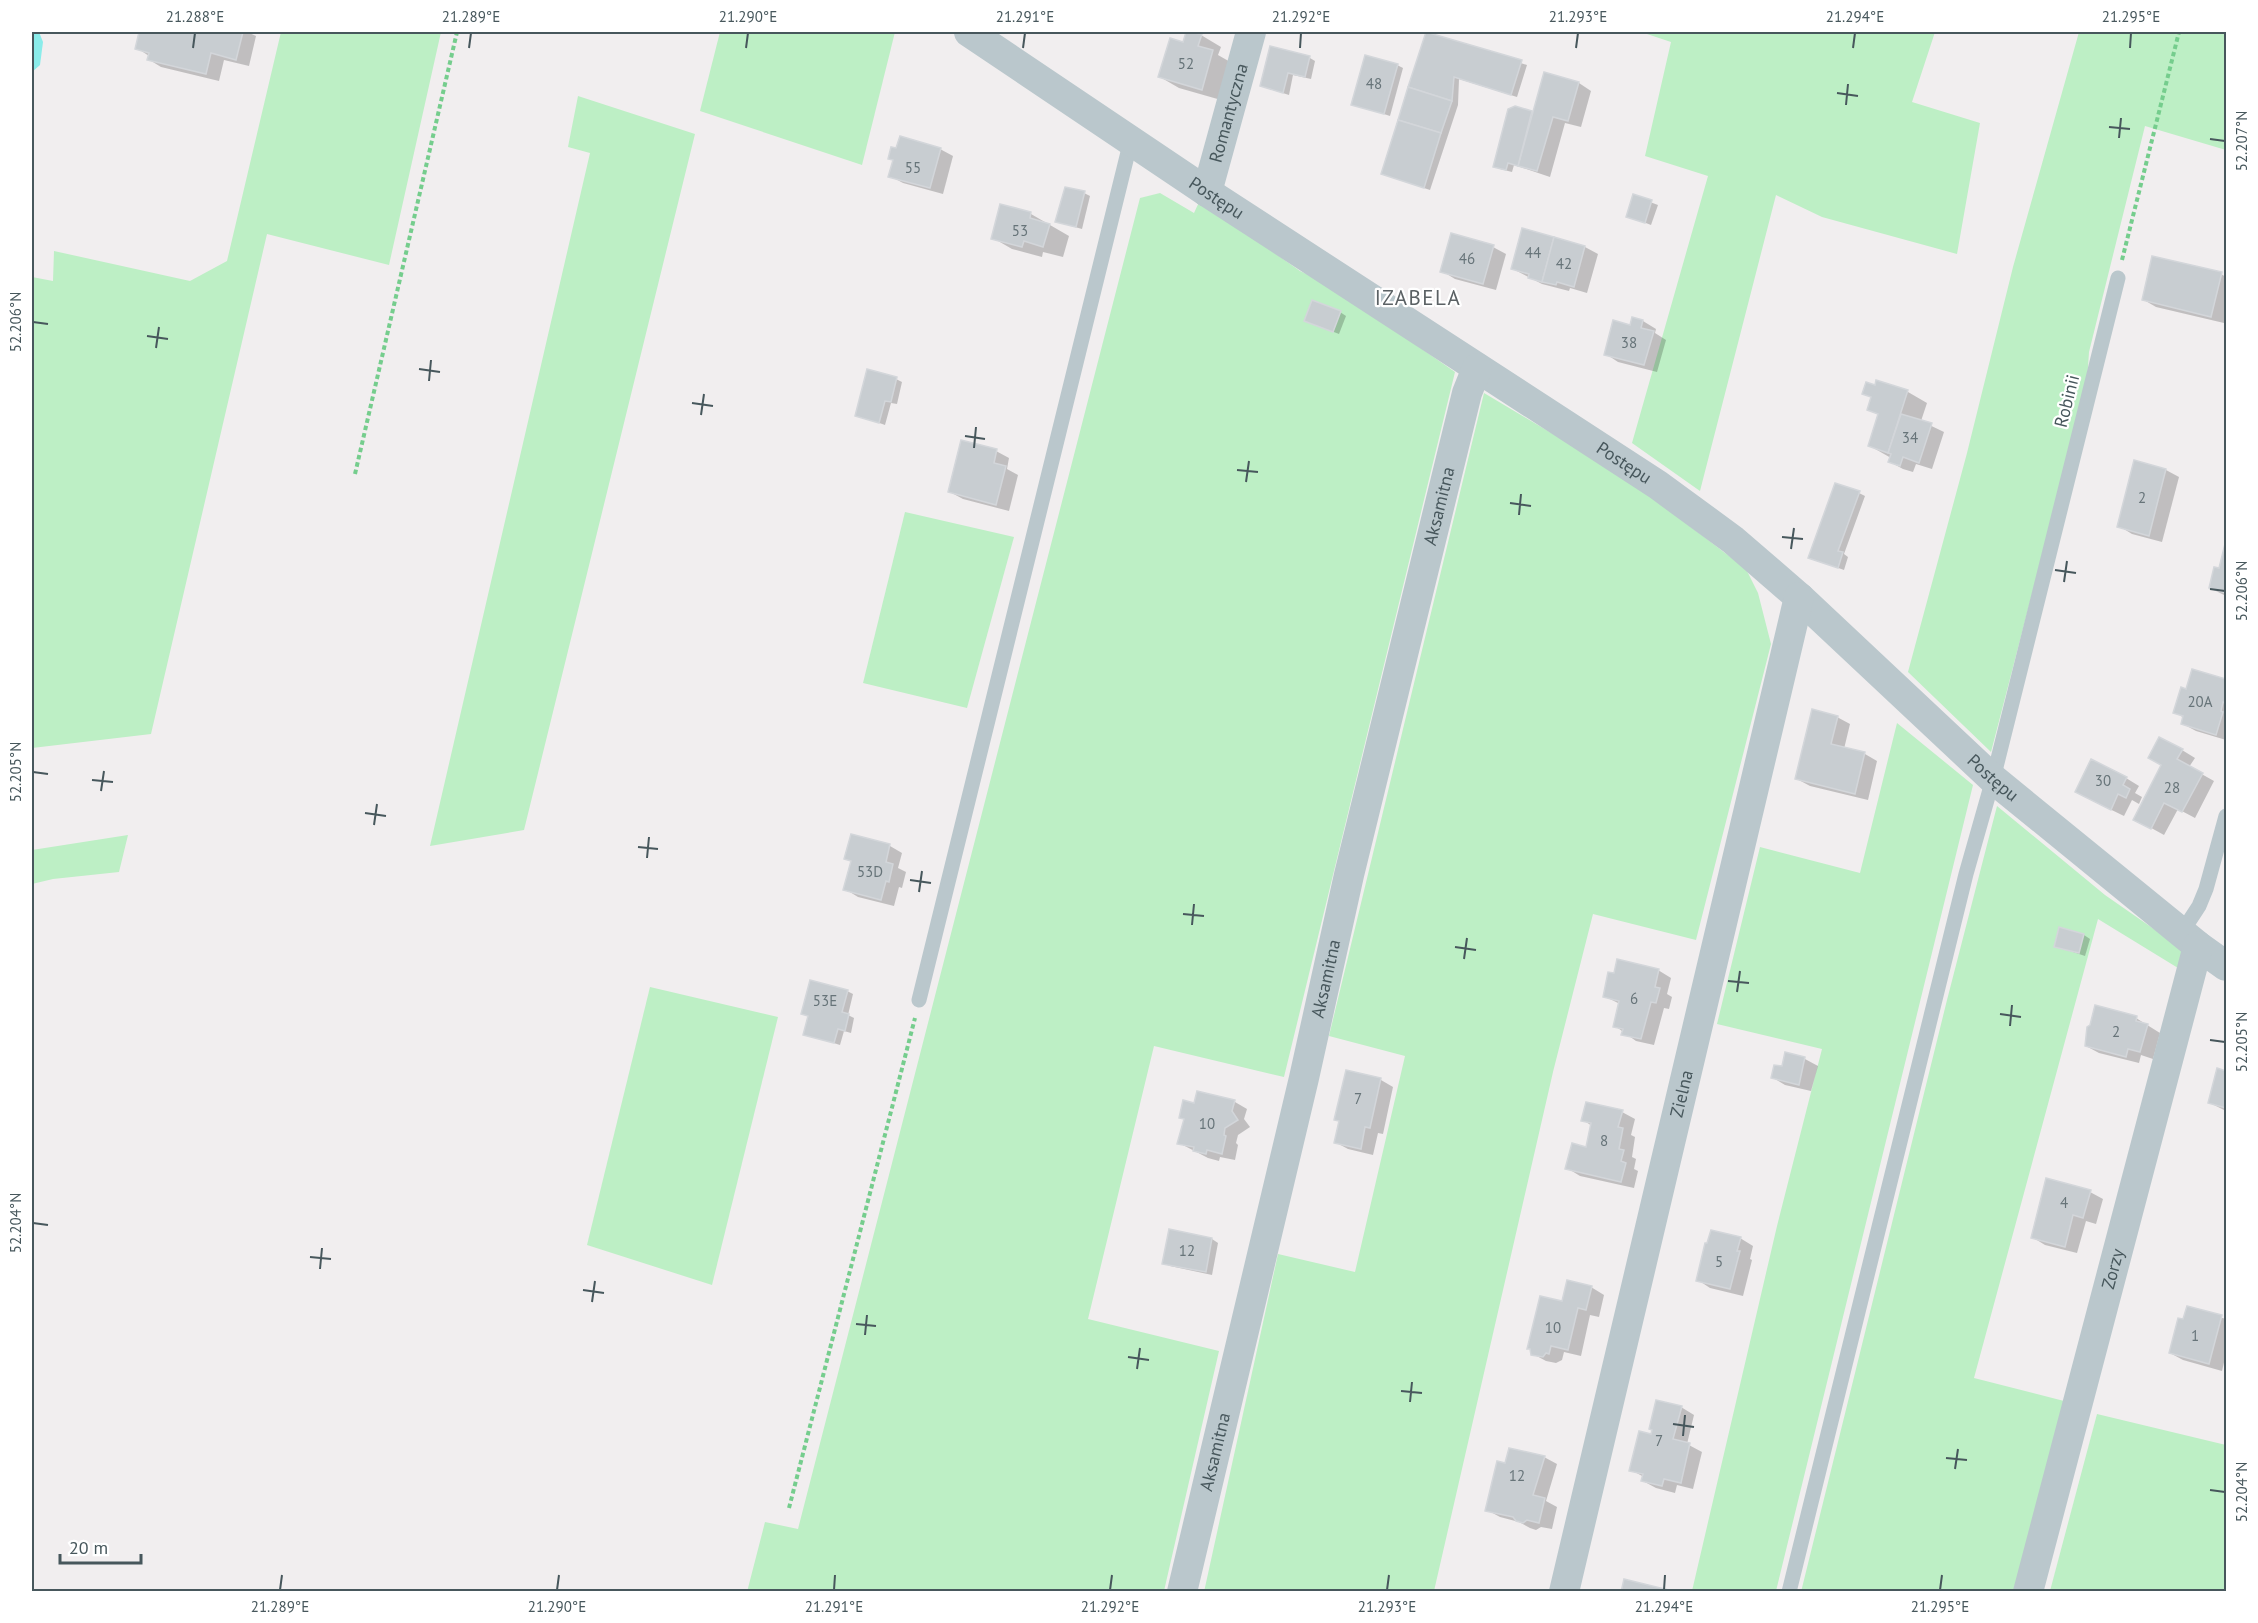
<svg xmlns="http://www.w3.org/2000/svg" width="2258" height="1623" viewBox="0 0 2258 1623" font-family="'PT Sans',sans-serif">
  <rect width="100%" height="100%" fill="#f1eeef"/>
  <!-- green -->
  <g fill="#bdefc5">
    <path d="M281,32H441L389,265L267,234L151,734L32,748V277L53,281L54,251L190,281L227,261Z"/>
    <path d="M720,32H895L862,165L700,111Z"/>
    <path d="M1641,32H1935L1912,102L1980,123L1957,254L1822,217L1776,195L1700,491L1632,443L1708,176L1645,156L1671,42Z"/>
    <path d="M2079,32H2226V150L2145,126L2089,352L2087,382L1991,752L1908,672L1967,453L2013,267Z"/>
    <path d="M578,96L695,134L524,830L430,846L590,153L568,147Z"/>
    <path d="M1160,193L1194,213L1200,200L1300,271L1330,285L1455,372L1284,1077L1154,1046L1088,1319L1219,1351L1164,1591L747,1592L765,1522L798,1529L1140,198Z"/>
    <path d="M1484,393L1627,478L1746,569L1758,593L1771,644L1696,940L1593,914L1553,1072L1434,1591L1204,1592L1278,1254L1355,1272L1405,1056L1329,1036Z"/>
    <path d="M905,512L1014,537L967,708L863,683Z"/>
    <path d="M1897,723L1973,785L1776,1591H1692L1777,1226L1822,1049L1717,1024L1760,847L1860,873Z"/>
    <path d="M1997,806L2105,895L2184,950L2178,968L2098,919L1974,1378L2064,1401L2014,1591L1801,1592L1947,1000Z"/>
    <path d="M128,835L119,872L53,879L32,884V850Z"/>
    <path d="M650,987L778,1017L712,1285L587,1245Z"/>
    <path d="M2097,1414L2226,1445V1591H2050Z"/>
  </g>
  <!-- water -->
  <path fill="#8aecea" d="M32,32H39L43,42L40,65L32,72Z"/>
  <!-- shadow -->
  <g fill="#0003">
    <path d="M141,32H247L256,36L249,66L224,60L219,81L161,67L148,59L149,56L137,48Z"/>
    <path d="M1187,32L1201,35L1221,47L1218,55L1232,63L1221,100L1179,88L1160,77L1184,44Z"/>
    <path d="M1427,33L1527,65L1517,97L1459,79L1458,105L1430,190L1388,176Z"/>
    <path d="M1310,58L1315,61L1311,79L1293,75L1289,95L1261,86Z"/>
    <path d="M1397,65L1403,68L1390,116L1353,104Z"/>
    <path d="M1545,74L1579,83L1591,91L1581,127L1565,123L1550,177L1514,165L1512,172L1500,169L1495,166L1515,108L1534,114Z"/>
    <path d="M940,149L953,156L943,194L903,183L890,176Z"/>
    <path d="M1084,193L1090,196L1082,229L1057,222Z"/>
    <path d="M1634,196L1658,205L1651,225L1628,216Z"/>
    <path d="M1001,206L1031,214L1069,236L1063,257L1043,252L1042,257L1012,249L993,238Z"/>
    <path d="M1523,230L1585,247L1598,254L1587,293L1570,288L1569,291L1542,284L1513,269Z"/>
    <path d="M1493,247L1506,254L1496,290L1455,279L1442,271Z"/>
    <path d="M2221,274L2226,277V313L2224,323L2156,307L2144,300Z"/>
    <path d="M1340,312L1346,316L1339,334L1306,321Z"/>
    <path d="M1633,319L1643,321L1656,329L1655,333L1666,340L1657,372L1618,362L1606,354L1631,326Z"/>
    <path d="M896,379L902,382L897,404L891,403L885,425L857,415Z"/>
    <path d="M1877,382L1908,392L1927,403L1921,421L1944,432L1932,469L1916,464L1913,472L1903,469L1890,462L1891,458L1870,446L1879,415L1869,409L1872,398L1864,393L1876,387Z"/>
    <path d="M996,451L1009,458L1007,469L1018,475L1009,511L963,499L950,492Z"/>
    <path d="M2135,462L2166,470L2179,477L2162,542L2132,534L2119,526Z"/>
    <path d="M1859,493L1865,496L1844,554L1848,557L1844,570L1816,560Z"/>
    <path d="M2226,546V596L2210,588L2220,570Z"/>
    <path d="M2193,671L2226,680V740L2196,731L2183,724L2184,718L2175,712L2187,691Z"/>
    <path d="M1837,717L1850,724L1844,749L1865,754L1877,761L1868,800L1810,786L1797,779Z"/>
    <path d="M2182,750L2195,758L2189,767L2214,781L2195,818L2178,809L2164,835L2135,819Z"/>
    <path d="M2126,778L2139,786L2135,793L2142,797L2139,804L2132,800L2124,816L2089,799Z"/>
    <path d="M852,836L890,846L902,853L898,868L906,872L902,888L899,887L894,906L858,897L845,889L852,862L846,858Z"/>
    <path d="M2084,935L2090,939L2085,956L2055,946Z"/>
    <path d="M1658,970L1671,978L1667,994L1672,997L1669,1009L1664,1008L1654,1045L1636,1041L1615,1026L1620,1004L1604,996Z"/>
    <path d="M847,991L853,994L848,1015L854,1018L851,1033L844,1031L840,1045L805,1034L810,1017L803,1013Z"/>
    <path d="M2136,1018L2160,1033L2153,1059L2141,1055L2139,1063L2099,1053L2086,1046Z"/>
    <path d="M1786,1054L1805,1059L1818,1066L1811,1091L1785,1085L1772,1077L1783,1068Z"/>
    <path d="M2218,1070L2226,1072V1111L2210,1103Z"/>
    <path d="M1381,1080L1393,1087L1383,1134L1378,1133L1373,1155L1348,1149L1335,1142Z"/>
    <path d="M1235,1102L1247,1109L1244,1119L1250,1127L1238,1135L1236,1143L1238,1145L1235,1160L1220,1157L1219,1161L1208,1158L1179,1143L1195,1105Z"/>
    <path d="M1622,1112L1635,1119L1631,1135L1635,1137L1632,1157L1636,1159L1634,1169L1638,1171L1634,1188L1580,1176L1567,1168L1587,1149L1592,1126L1583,1120Z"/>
    <path d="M2090,1192L2103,1199L2096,1224L2086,1221L2077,1253L2045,1245L2032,1237Z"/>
    <path d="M1170,1231L1212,1239L1218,1243L1212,1275L1170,1266L1164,1263Z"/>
    <path d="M1740,1238L1753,1246L1750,1259L1752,1260L1743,1296L1710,1288L1698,1280Z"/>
    <path d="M1591,1287L1604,1295L1599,1317L1590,1315L1581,1356L1564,1352L1562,1360L1556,1363L1546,1361L1533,1354L1563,1303Z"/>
    <path d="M2188,1308L2226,1319V1354L2222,1371L2183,1360L2170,1353Z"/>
    <path d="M1681,1407L1694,1415L1687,1444L1702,1452L1693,1489L1677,1485L1675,1493L1656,1488L1643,1481L1644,1477L1631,1470L1653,1430Z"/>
    <path d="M1544,1457L1557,1464L1546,1501L1557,1507L1552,1529L1541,1527L1536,1530L1530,1528L1519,1522L1500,1517L1487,1510L1506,1465Z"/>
  </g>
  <!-- building -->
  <g fill="#c8cdd1" stroke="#d3d6da" stroke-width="1.5">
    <path d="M139,32H243L236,60L211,53L206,74L147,60L149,53L135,49Z"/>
    <path d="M1186,32L1202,34L1198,46L1213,50L1202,90L1158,77L1170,38L1183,42Z"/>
    <path d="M1426,32L1522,60L1511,95L1454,77L1452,101L1408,87Z"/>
    <path d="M1270,46L1310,56L1305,77L1288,73L1283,93L1260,86Z"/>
    <path d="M1365,55L1398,64L1384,114L1351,105Z"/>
    <path d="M1544,72L1579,82L1568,121L1553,117L1537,171L1518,166Z"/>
    <path d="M1408,87L1452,101L1441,133L1398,120Z"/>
    <path d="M1515,106L1532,111L1518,166L1508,163L1506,170L1493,167L1508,109Z"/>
    <path d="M1398,120L1441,133L1424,188L1381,174Z"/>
    <path d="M900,136L941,148L930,188L888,177L893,160L888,159L891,147L896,148Z"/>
    <path d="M1065,187L1085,191L1076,227L1055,222Z"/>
    <path d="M1633,194L1652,200L1645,223L1626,217Z"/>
    <path d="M1000,204L1031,212L1030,218L1050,224L1043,247L1024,241L1022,247L991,239Z"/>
    <path d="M1522,228L1554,237L1542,282L1528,278L1529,274L1511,269Z"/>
    <path d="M1451,233L1494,245L1483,284L1440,272Z"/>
    <path d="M1554,237L1585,246L1574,287L1557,282L1556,285L1542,282Z"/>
    <path d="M2152,256L2222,272L2211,317L2142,300Z"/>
    <path d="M1312,300L1341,311L1333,332L1304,321Z"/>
    <path d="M1632,317L1643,320L1641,328L1654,331L1644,365L1604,355L1613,320L1630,325Z"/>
    <path d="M867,369L897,377L891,402L885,401L879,423L855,416Z"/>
    <path d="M1876,380L1908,390L1888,453L1868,446L1878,414L1867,410L1871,397L1862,394L1866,382L1875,385Z"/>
    <path d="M1901,414L1932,423L1919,463L1903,457L1900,466L1888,462L1891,454L1888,453Z"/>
    <path d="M961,440L997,449L994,463L1006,466L996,505L948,492Z"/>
    <path d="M2134,460L2166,469L2149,536L2117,527Z"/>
    <path d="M1835,483L1860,491L1838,551L1843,552L1838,568L1808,558Z"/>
    <path d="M2226,540V593L2209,588L2214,567L2219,568Z"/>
    <path d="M2192,669L2226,679V703L2223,702L2221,711L2223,712L2216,735L2181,724L2183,716L2173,713L2181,687L2186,689Z"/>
    <path d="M1812,709L1838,716L1831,744L1865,752L1855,794L1795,779Z"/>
    <path d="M2159,737L2183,749L2177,759L2203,773L2182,812L2164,803L2151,829L2133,820L2161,765L2148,758Z"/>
    <path d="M2091,759L2127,777L2123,785L2130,789L2126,798L2118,794L2111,810L2075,792Z"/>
    <path d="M851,834L890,844L886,862L893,864L889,882L886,881L881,900L843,890L851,861L844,859Z"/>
    <path d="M2059,927L2084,934L2079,953L2054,947Z"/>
    <path d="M1617,959L1659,969L1655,987L1660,988L1656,1003L1651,1002L1641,1039L1621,1035L1623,1029L1613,1027L1619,1001L1603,997L1608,972L1614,973Z"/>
    <path d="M810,980L848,990L842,1012L849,1014L845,1031L838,1029L834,1043L803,1035L808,1016L801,1014Z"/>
    <path d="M2095,1005L2137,1016L2136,1021L2148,1024L2140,1052L2128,1049L2126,1057L2085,1046L2087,1027L2090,1025Z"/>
    <path d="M1785,1052L1805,1057L1799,1085L1771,1078L1774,1065L1782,1066Z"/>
    <path d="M2217,1068L2226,1071V1108L2208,1103Z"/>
    <path d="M1346,1070L1381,1078L1370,1128L1365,1127L1361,1149L1334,1143L1339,1121L1334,1120Z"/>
    <path d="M1197,1091L1235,1100L1232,1111L1238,1120L1225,1128L1224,1135L1226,1136L1222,1154L1207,1150L1206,1154L1193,1151L1194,1147L1177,1144L1184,1119L1179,1118L1183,1100L1194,1103Z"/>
    <path d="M1586,1102L1623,1110L1618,1127L1623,1128L1619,1149L1624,1150L1621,1161L1626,1163L1621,1182L1565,1169L1572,1143L1586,1147L1591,1123L1581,1121Z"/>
    <path d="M2046,1178L2091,1190L2083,1218L2073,1215L2065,1247L2031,1238Z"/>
    <path d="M1169,1229L1212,1238L1206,1272L1162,1264Z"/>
    <path d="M1711,1230L1741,1237L1737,1251H1740L1730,1289L1696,1281L1705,1243H1707Z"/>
    <path d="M1567,1280L1592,1286L1586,1310L1578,1308L1568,1350L1551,1346L1549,1354L1546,1353L1543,1357L1531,1355L1530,1349H1527L1540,1296L1562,1301Z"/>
    <path d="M2187,1306L2222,1315L2209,1364L2169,1353L2178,1318L2183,1319Z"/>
    <path d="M1656,1400L1682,1406L1673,1439L1690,1443L1681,1483L1664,1479L1662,1486L1641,1481L1643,1474L1629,1471L1639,1431L1651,1434L1652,1430L1649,1429Z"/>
    <path d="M1509,1448L1545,1456L1533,1495L1545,1498L1539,1523L1527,1520L1523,1523L1516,1521L1513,1517L1485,1511L1497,1461L1505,1463Z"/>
    <path d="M1624,1579L1673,1591V1592H1621Z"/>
  </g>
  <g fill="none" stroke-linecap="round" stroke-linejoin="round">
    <!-- path -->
    <g stroke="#75cd8d" stroke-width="4" stroke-dasharray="4.5 3" stroke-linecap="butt">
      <path d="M2122,260L2179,32"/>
      <path d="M355,474L457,32"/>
      <path d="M789,1508L915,1018"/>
    </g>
    <!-- lane -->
    <g stroke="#bac7cc" stroke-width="15">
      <path d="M2182,932L2199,906L2206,889L2226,816"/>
      <path d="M919,1000L1131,140"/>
      <path d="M1789,1592L1966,874L1993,779L2118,278"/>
    </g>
    <!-- street -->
    <g stroke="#bac7cc" stroke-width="30">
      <path id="s1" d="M969,32L1207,192L1658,485L1733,540L1799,597L1993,779L2198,946L2226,966"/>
      <path id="s2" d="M1207,192L1251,32"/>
      <path id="s3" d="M1182,1592L1304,1078L1349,875L1467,393L1477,368"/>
      <path id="s4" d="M1564,1592L1799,597"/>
      <path id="s5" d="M2028,1592L2198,946"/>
    </g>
  </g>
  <!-- ticks -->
  <path fill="none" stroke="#47575c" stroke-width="2" d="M193,48L195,33M469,48L471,33M746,48L748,33M1023,48L1025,33M1300,48L1301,33M1576,48L1578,33M1853,48L1855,33M2130,48L2131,33M1837,93L1858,96M1846,105L1848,84M2109,127L2130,129M2119,138L2121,118M2210,139L2225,141M33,322L48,324M147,336L168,339M156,348L159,327M419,369L440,372M429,381L431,360M692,403L713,406M701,415L704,394M965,436L985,439M974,448L976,427M1237,470L1258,472M1246,482L1249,461M1510,503L1531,506M1519,515L1521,494M1782,537L1803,539M1791,549L1794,528M2055,570L2076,573M2064,582L2067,561M2210,589L2225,591M33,772L48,774M92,780L113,782M101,791L104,771M365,813L386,816M374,825L377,804M638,847L658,849M647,858L649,837M910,880L931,883M919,892L922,871M1183,914L1204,916M1192,925L1194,904M1455,947L1476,950M1464,959L1467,938M1728,981L1749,983M1737,992L1740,971M2000,1014L2021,1017M2010,1026L2012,1005M2210,1040L2225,1042M33,1223L48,1225M310,1257L331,1259M320,1269L322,1248M583,1290L604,1293M592,1302L595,1281M856,1324L876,1326M865,1335L867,1315M1128,1357L1149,1360M1137,1369L1140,1348M1401,1391L1422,1393M1410,1402L1412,1382M1673,1424L1694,1427M1683,1436L1685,1415M1946,1458L1967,1460M1955,1469L1958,1449M2210,1490L2225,1492M280,1590L282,1575M557,1590L559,1575M834,1590L835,1575M1110,1590L1112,1575M1387,1590L1389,1575M1664,1590L1665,1575M1940,1590L1942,1575"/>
  <g text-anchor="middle" stroke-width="4.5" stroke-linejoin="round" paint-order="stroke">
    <!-- number labels -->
    <g font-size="15" fill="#677479">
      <text x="1186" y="69">52</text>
      <text x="1374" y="89">48</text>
      <text x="913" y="173">55</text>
      <text x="1020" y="236">53</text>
      <text x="1533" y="258">44</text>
      <text x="1467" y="264">46</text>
      <text x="1564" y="269">42</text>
      <text x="1629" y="348">38</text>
      <text x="1910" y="443">34</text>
      <text x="2142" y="503">2</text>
      <text x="2200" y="707">20A</text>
      <text x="2103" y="786">30</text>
      <text x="2172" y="793">28</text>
      <text x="870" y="877">53D</text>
      <text x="1634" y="1004">6</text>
      <text x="825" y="1006">53E</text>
      <text x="2116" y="1037">2</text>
      <text x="1358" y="1104">7</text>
      <text x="1207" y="1129">10</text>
      <text x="1604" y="1146">8</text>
      <text x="2064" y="1208">4</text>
      <text x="1187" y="1256">12</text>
      <text x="1719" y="1267">5</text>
      <text x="1553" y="1333">10</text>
      <text x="2195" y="1341">1</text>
      <text x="1659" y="1446">7</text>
      <text x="1517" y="1481">12</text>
    </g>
    <!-- street labels -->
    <g font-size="18" fill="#47575c" stroke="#fff">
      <text dy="6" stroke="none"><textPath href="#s2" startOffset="82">Romantyczna</textPath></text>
      <text dy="6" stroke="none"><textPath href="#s1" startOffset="298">Postępu</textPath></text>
      <text transform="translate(2067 401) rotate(-76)" y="6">Robinii</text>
      <text dy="6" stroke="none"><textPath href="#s1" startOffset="784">Postępu</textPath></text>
      <text dy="6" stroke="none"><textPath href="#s3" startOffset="1116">Aksamitna</textPath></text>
      <text dy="6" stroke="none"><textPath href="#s1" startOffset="1270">Postępu</textPath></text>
      <text dy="6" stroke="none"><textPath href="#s3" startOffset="630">Aksamitna</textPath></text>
      <text dy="6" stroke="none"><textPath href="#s4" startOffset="512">Zielna</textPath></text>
      <text dy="6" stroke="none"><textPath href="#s5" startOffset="334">Zorzy</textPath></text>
      <text dy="6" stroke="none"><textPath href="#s3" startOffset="144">Aksamitna</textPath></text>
    </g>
    <!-- quarter labels -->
    <g font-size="21" letter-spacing="1.5" fill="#5b6164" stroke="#fff">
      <text x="1418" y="305">IZABELA</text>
    </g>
  </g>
  <!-- border -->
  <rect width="2258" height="1623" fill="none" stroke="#ffffff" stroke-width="66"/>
  <!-- scale -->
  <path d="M60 1554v9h81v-9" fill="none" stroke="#47575c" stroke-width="3"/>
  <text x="69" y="1554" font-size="18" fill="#47575c" stroke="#ffffff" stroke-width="4.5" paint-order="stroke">20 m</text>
  <rect x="33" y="33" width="2192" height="1557" fill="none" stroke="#47575c" stroke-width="2"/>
  <g font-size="15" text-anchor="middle" fill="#47575c">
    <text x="195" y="22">21.288°E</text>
    <text x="471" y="22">21.289°E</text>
    <text x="748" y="22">21.290°E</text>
    <text x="1025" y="22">21.291°E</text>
    <text x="1301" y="22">21.292°E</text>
    <text x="1578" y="22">21.293°E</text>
    <text x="1855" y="22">21.294°E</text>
    <text x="2131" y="22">21.295°E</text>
    <text transform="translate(2242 141) rotate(-90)" y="5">52.207°N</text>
    <text transform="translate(16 322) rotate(-90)" y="5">52.206°N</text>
    <text transform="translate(2242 591) rotate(-90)" y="5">52.206°N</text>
    <text transform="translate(16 772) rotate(-90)" y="5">52.205°N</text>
    <text transform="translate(2242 1042) rotate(-90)" y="5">52.205°N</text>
    <text transform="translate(16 1223) rotate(-90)" y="5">52.204°N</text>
    <text transform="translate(2242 1492) rotate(-90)" y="5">52.204°N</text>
    <text x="280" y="1612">21.289°E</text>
    <text x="557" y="1612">21.290°E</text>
    <text x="834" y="1612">21.291°E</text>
    <text x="1110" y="1612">21.292°E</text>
    <text x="1387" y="1612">21.293°E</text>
    <text x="1664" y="1612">21.294°E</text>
    <text x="1940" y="1612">21.295°E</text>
  </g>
</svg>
